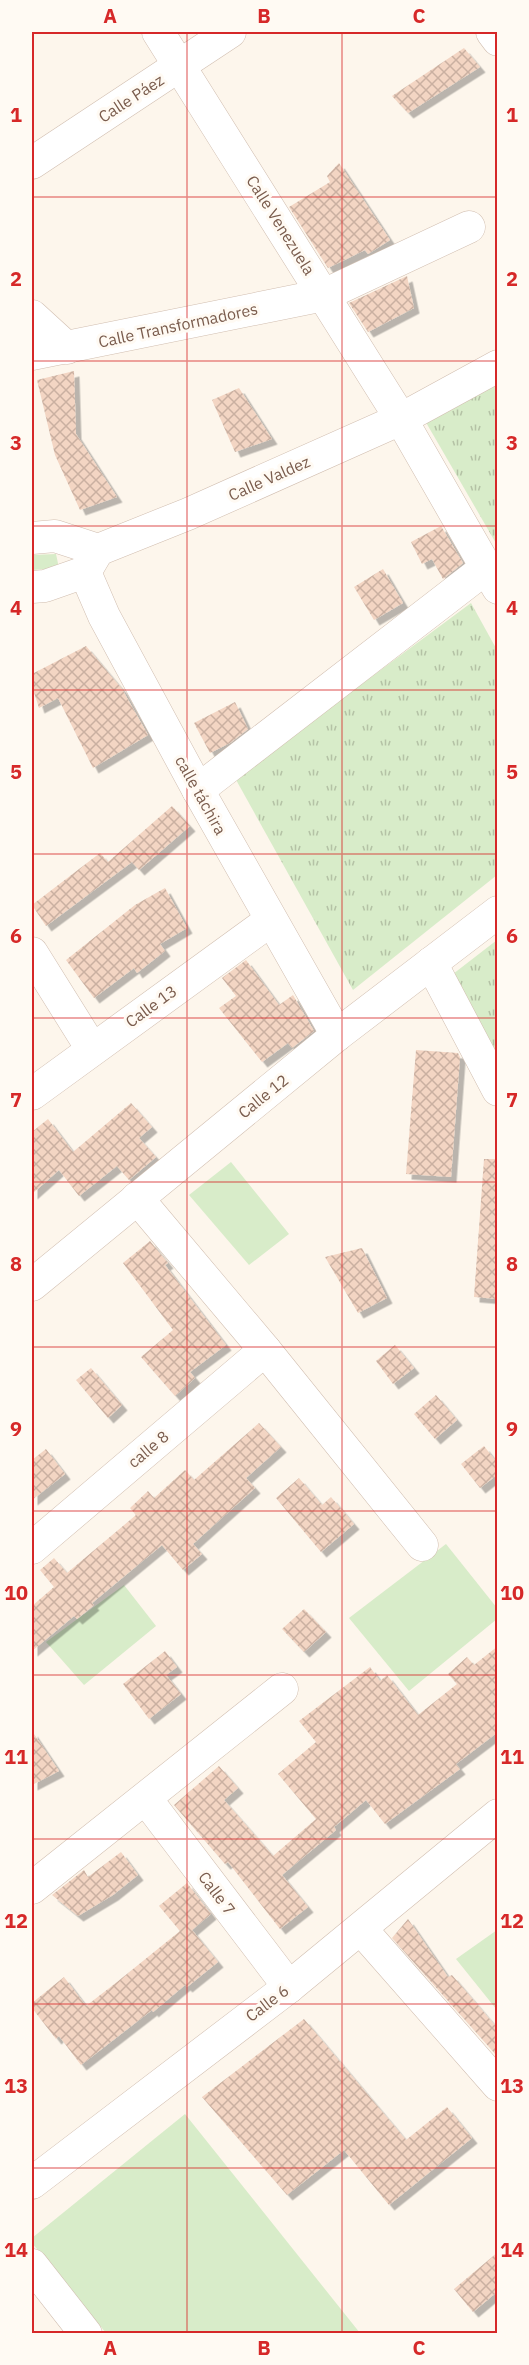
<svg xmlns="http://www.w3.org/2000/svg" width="529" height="2365" viewBox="0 0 529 2365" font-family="'IBM Plex Sans',sans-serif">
  <defs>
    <pattern id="grass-tufts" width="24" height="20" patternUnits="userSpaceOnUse" patternTransform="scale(1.5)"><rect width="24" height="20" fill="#d8ecc9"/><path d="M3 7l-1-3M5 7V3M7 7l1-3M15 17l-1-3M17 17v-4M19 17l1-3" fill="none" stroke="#b4c2a5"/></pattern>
    <pattern id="building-cross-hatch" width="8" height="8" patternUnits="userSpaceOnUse" patternTransform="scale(1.5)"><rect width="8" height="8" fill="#f3d5c3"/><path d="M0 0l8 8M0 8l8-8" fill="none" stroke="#cab0a1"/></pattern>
    <filter id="shadow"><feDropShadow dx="5.5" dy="5.5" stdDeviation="0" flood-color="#0004"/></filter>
  </defs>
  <rect width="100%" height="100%" fill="#fdf6ec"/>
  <!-- grass -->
  <g fill="url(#grass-tufts)">
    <path d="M497,383V545L424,419Z"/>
    <path d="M471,603L497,650V875L353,990L235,778Z"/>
    <path d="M497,940V1060L453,974Z"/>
  </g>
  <!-- park -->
  <g fill="#d8ecc9">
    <path d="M56,554L59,568L32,570V555Z"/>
    <path d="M231,1162L289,1234L249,1265L189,1195Z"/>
    <path d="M446,1544L497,1608V1619L409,1691L349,1618Z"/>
    <path d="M124,1585L156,1626L84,1685L46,1642Z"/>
    <path d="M497,1930V2010L456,1959Z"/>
    <path d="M185,2114L360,2333H106L32,2243V2238Z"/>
  </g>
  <!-- building -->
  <g fill="url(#building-cross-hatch)" filter="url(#shadow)">
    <path d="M464,48L480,67L408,113L392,96Z"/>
    <path d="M339,163L390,240L368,254L365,250L328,268L289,207L330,182L327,176Z"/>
    <path d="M407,276L414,308L368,332L349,303Z"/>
    <path d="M74,371L76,434L117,497L80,510L55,455L37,380Z"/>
    <path d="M239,388L272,439L235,452L212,400Z"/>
    <path d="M441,526L463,563L443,579L432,559L422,564L411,542Z"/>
    <path d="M383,569L403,603L374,620L354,587Z"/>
    <path d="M86,646L122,689L148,735L93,768L58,698L39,708L32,686V674Z"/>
    <path d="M235,702L248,729L230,743L210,753L194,723Z"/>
    <path d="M172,806L190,826L139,870L132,862L46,926L32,905L100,853L108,862Z"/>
    <path d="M165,888L187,928L160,944L165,951L137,973L134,968L94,998L66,960L135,905Z"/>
    <path d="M246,960L279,1005L293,995L314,1031L292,1048L288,1043L262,1062L219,1008L236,996L222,978Z"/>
    <path d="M416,1050L458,1053L460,1057L451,1177L406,1174Z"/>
    <path d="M131,1103L152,1127L139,1138L156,1157L129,1180L117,1166L79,1196L59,1170L32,1194V1132L48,1119L73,1152Z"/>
    <path d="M484,1159H498V1299L474,1297Z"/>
    <path d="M150,1241L168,1263L165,1265L226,1345L190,1372L195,1378L175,1396L141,1357L173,1330L123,1263Z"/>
    <path d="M362,1248L387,1298L358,1313L325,1257Z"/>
    <path d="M395,1345L414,1368L393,1384L376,1361Z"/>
    <path d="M91,1368L122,1405L108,1418L76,1380Z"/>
    <path d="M436,1395L457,1420L435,1439L414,1414Z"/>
    <path d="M259,1423L281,1447L246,1478L255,1488L193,1544L202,1554L183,1570L162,1545L92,1603L94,1605L77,1619L74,1616L32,1651V1606L54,1587L40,1570L54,1558L67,1573L136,1515L130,1508L148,1491L154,1498L185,1470L194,1480Z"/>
    <path d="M484,1446L498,1464V1474L480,1488L461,1464Z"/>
    <path d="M46,1449L65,1474L32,1500V1460Z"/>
    <path d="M299,1478L322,1505L331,1497L354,1524L321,1552L276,1498Z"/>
    <path d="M304,1609L326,1632L304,1652L282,1629Z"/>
    <path d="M498,1646V1732L456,1764L460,1769L385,1824L366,1800L334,1827L336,1830L282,1875L308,1907L280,1929L228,1862L225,1864L174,1805L219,1766L238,1788L224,1800L273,1856L316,1819L278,1774L316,1742L299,1721L370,1667L380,1681L387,1675L418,1715L457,1684L448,1674L467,1657L474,1665Z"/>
    <path d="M165,1651L177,1667L166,1675L181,1694L149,1719L123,1684Z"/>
    <path d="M32,1731L59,1771L32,1785Z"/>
    <path d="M121,1852L138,1875L113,1895L78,1916L52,1895L84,1870L88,1877Z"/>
    <path d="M187,1883L211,1914L192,1930L218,1962L187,1987L185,1985L153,2012L152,2010L81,2065L59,2036L56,2039L32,2008V2003L64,1977L86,2006L117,1982L180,1931L159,1906Z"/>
    <path d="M408,1919L448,1977L452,1975L498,2029V2057L392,1938Z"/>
    <path d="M304,2019L406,2140L447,2107L472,2138L389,2205L344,2150L287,2195L202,2097Z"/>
    <path d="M498,2252V2291L473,2312L454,2289Z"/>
  </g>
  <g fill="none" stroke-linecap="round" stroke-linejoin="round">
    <!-- minor casing -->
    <g stroke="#d1beb0" stroke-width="33">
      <g id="minor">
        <path d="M158,32L401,419L498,588"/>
        <path d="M492,32L498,40"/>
        <path d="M32,163L230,32"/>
        <path d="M32,316L67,348"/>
        <path d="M32,354L324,295L469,227"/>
        <path d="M32,538L55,536L98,550L188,514L401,419L498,366"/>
        <path d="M98,550L85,572L104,616L198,790L337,1035"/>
        <path d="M32,587L45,586L85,572"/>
        <path d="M198,790L486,568"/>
        <path d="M32,953L92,1049"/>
        <path d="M431,963L498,1090"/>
        <path d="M32,1094L271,920"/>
        <path d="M137,1198L265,1350L422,1545"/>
        <path d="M32,1285L337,1035L498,912"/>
        <path d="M32,1548L265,1350"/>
        <path d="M146,1799L289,1987"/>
        <path d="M32,1888L282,1689"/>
        <path d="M361,1929L498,2085"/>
        <path d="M32,2183L289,1987L498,1815"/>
        <path d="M32,2265L86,2334"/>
      </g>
    </g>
    <!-- minor -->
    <use href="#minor" stroke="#fff" stroke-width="32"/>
  </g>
  <!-- grid -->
  <path fill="none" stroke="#d62828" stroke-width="1.5" stroke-opacity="0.55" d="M187,32V2334M342,32V2334M32,197H498M32,361H498M32,526H498M32,690H498M32,854H498M32,1018H498M32,1182H498M32,1347H498M32,1511H498M32,1675H498M32,1839H498M32,2004H498M32,2168H498"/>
  <g text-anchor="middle" stroke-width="6" stroke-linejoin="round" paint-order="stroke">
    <!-- street labels -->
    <g font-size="16" fill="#7a5c4d" stroke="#fffaf3">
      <text transform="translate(131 98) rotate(-33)" y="6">Calle Páez</text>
      <text transform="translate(281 225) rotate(58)" y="6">Calle Venezuela</text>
      <text transform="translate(178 325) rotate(-12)" y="6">Calle Transformadores</text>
      <text transform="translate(269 478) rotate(-24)" y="6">Calle Valdez</text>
      <text transform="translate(201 795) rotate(61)" y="6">calle táchira</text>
      <text transform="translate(151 1006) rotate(-36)" y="6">Calle 13</text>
      <text transform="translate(263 1096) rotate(-39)" y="6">Calle 12</text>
      <text transform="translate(148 1449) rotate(-40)" y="6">calle 8</text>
      <text transform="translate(217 1893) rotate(53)" y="6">Calle 7</text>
      <text transform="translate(267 2003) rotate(-37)" y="6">Calle 6</text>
    </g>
  </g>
  <!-- border -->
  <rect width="529" height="2365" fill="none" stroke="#fffaf3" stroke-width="66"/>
  <rect x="33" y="33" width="463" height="2299" fill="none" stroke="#d62828" stroke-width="2"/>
  <g font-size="20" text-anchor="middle" font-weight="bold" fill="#d62828">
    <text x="110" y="23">A</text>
    <text x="264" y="23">B</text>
    <text x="419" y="23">C</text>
    <text x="16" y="122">1</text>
    <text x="512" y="122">1</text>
    <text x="16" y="286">2</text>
    <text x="512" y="286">2</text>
    <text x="16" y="450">3</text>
    <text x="512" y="450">3</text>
    <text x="16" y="615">4</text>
    <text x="512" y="615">4</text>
    <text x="16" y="779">5</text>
    <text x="512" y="779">5</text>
    <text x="16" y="943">6</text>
    <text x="512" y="943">6</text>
    <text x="16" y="1107">7</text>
    <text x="512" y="1107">7</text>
    <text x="16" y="1271">8</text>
    <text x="512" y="1271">8</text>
    <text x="16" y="1436">9</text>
    <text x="512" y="1436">9</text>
    <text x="16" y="1600">10</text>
    <text x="512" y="1600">10</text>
    <text x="16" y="1764">11</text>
    <text x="512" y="1764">11</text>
    <text x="16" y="1928">12</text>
    <text x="512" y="1928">12</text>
    <text x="16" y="2093">13</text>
    <text x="512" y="2093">13</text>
    <text x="16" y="2257">14</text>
    <text x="512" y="2257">14</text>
    <text x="110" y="2355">A</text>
    <text x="264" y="2355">B</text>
    <text x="419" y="2355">C</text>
  </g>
</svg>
